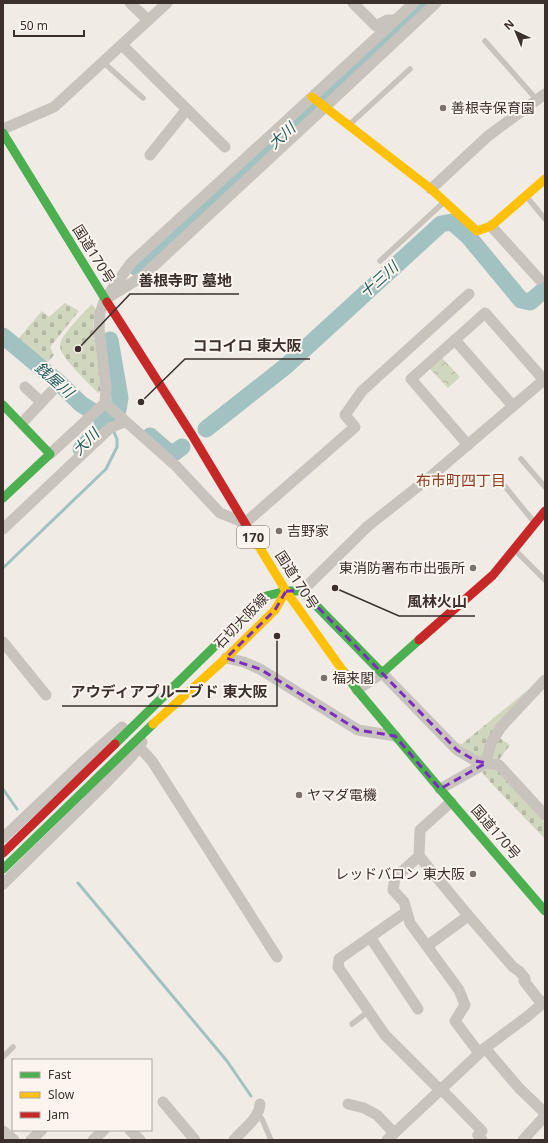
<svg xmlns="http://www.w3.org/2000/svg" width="548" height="1143" viewBox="0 0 548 1143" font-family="'Noto Sans','Noto Sans JP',sans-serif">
  <defs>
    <pattern id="forest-crowns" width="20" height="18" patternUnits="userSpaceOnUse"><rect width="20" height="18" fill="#d1d6bf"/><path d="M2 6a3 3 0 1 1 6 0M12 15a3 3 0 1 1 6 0" fill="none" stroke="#b4b8a4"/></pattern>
    <pattern id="cemetery-stones" width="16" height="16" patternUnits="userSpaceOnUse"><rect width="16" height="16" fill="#d1d6bf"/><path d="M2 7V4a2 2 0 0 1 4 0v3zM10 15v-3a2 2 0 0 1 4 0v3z" fill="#b4b8a4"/></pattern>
  </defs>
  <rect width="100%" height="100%" fill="#f0ebe5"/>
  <!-- forest -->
  <path fill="url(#forest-crowns)" d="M442,358L460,377L448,388L430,369Z"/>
  <!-- cemetery -->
  <g fill="url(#cemetery-stones)">
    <path d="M65,303L79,311L50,347L54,355L46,364L19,338L42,311L49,317Z"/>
    <path d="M92,304L96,310L93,324L101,391L98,393C90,384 59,357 60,345C60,336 85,311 92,304Z"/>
    <path d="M529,689L482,760L457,743L462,744Z"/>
    <path d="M498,737L510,745L498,761L491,756Z"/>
    <path d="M490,767H496L545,823V837L544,838L492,784L482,772Z"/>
  </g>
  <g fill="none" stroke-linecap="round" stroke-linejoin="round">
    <!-- stream -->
    <g stroke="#a1c2c1" stroke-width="3">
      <path d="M3,568L106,469L117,447V439L113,430"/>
      <path d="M3,789L17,809"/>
      <path d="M78,883L227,1061L251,1096"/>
    </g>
    <!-- river -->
    <g stroke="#a1c2c1" stroke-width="17">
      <path d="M136,267L326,97L425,3"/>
      <path d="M3,336L57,381L81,404L108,421"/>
      <path d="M206,429L286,366L441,224L452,222L468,236L521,300L530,302L545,289"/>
      <path d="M150,436L166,450L174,453L182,447"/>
      <path d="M81,449L118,410L120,398L110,340"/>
    </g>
    <!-- lane -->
    <g stroke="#c9c3be" stroke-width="5.5">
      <path d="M485,41L537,100"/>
      <path d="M103,62L143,98"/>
      <path d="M350,124L410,69"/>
      <path d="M526,196L545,219"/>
      <path d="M380,261L444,202"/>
      <path d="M521,459L545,487"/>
      <path d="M499,479L534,522"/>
      <path d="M515,550L545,580"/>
      <path d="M352,1024L369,1011"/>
      <path d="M3,1057L13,1047"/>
      <path d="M257,1114L262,1119L271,1140"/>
    </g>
    <!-- street -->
    <g stroke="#c9c3be" stroke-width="11">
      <path d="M130,3L148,20"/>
      <path d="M353,3L376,26L387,20H394"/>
      <path d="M122,45L225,147"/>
      <path d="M3,129L54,107L167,3"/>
      <path d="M150,155L187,109"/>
      <path d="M431,189L488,136L545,94"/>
      <path d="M491,226L539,279"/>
      <path d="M109,297L143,276L325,107L436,3"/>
      <path d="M455,340L513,406"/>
      <path d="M25,387L41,402"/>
      <path d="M105,403L176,466L220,513L245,523L355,427L345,415L362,391L469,294"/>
      <path d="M22,423L52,391"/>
      <path d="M468,445L411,379L485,313L544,380"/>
      <path d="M50,454L105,403L106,388L99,329L100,313L105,299L131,263L273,133L414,3"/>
      <path d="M3,529L110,428L124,422"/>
      <path d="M302,591L368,526L430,477L545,379"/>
      <path d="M3,642L46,695"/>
      <path d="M226,658L244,662L260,669L358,730L395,736"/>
      <path d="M357,690L382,673L457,750L476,761L499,765L545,815"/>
      <path d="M139,747L152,761L277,957"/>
      <path d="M440,789L486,763L491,743L501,727L545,680"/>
      <path d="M451,802L420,830L419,856L395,878L393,890L404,902L410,923L459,990L465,1005L455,1021L479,1053"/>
      <path d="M3,838L86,759L122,727"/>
      <path d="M419,856L467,914L464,919L427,946"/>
      <path d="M3,884L107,782L132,756L142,742"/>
      <path d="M406,912L339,959L338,967L385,1035L440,1090"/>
      <path d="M467,914L513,967L519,971L525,978L524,981L542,1004"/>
      <path d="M370,937L418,1009"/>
      <path d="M485,1048L519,1088L545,1113"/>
      <path d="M441,1089L482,1131L478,1135L482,1140"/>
      <path d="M163,1102L195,1140"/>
      <path d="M348,1104L364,1108L377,1115L394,1133"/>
      <path d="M130,1130L140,1140"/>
      <path d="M3,1131L14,1140"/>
      <path d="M31,1140L42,1130"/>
      <path d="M93,1140L104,1130"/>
      <path d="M234,1140C243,1129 259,1119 260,1104"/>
      <path d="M387,1140L485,1048L528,1016L545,1001"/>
      <path d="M523,1140L545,1116"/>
    </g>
    <!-- fast -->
    <g stroke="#4caf50" stroke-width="9">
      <path d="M3,133L107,302"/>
      <path d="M3,405L50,454L3,498"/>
      <path d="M343,671L357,690L440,789L545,911"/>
      <path d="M115,744L266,596L286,591H302L382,673L419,640"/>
      <path d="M3,869L153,724"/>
    </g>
    <!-- slow -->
    <g stroke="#ffc107" stroke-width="9">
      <path d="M312,97L431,189L477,231L491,226L545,179"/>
      <path d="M252,535L286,591L343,671"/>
      <path d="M153,724L226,658L275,610L286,591"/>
    </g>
    <!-- jam -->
    <g stroke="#c62828" stroke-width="9">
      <path d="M107,302L192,435L252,535"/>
      <path d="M419,640L493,575L545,511"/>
      <path d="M3,853L115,744"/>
    </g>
  </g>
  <!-- marked area -->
  <path fill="none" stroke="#7b2cbf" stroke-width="3" stroke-dasharray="8 5" stroke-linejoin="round" d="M286,591H302L457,750L476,761L486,763L440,789L395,736L358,730L260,669L226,658L275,610Z"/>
  <!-- markers -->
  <g fill="#7a716c" stroke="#fbf5ee" stroke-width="1.5">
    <circle cx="443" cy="108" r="4"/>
    <circle cx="279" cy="531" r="4"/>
    <circle cx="473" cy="568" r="4"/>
    <circle cx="324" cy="678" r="4"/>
    <circle cx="299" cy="795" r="4"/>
    <circle cx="473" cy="874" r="4"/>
  </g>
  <g text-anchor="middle" stroke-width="4" stroke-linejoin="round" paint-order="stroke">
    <!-- shield labels -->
    <rect fill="#fbf5ee" stroke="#756b66" stroke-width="1" x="237" y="526" width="32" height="22" rx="3"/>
    <g font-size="13" font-weight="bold" fill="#3b302b">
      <text x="253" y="542">170</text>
    </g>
    <!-- poi labels -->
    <g font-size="14" fill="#3b302b" stroke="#fbf5ee" text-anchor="start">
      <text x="451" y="113">善根寺保育園</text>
      <text x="287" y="536">吉野家</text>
      <text x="465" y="573" text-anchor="end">東消防署布市出張所</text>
      <text x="332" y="683">福来閣</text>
      <text x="307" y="800">ヤマダ電機</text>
      <text x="465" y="879" text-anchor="end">レッドバロン 東大阪</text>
    </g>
    <!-- street labels -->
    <g font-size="14" fill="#3b302b" stroke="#fbf5ee">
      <text transform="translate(94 254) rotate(58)" y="5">国道170号</text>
      <text transform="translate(297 580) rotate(57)" y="5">国道170号</text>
      <text transform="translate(241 621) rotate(-46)" y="5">石切大阪線</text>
      <text transform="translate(496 832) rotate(49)" y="5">国道170号</text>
    </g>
    <!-- water labels -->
    <g font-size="15" font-style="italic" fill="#1f5a5e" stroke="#fbf5ee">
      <text transform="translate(282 136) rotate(-42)" y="5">大川</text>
      <text transform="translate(379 280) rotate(-42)" y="5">十三川</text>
      <text transform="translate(54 380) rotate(41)" y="5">銭屋川</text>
      <text transform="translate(86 442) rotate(-45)" y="5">大川</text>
    </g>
    <!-- neighbourhood labels -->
    <g font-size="15" fill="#8c3b22" stroke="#fbf5ee">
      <text x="461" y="486">布市町四丁目</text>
    </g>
  </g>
  <!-- callouts -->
  <path fill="none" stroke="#3b302b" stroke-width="1.5" d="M78 349L130 294H239M141 402L185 359H310M335 588L399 616H475M277 636L277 706H62"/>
  <g fill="#3b302b" stroke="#fbf5ee" stroke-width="1.5">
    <circle cx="78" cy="349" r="4"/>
    <circle cx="141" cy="402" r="4"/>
    <circle cx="335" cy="588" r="4"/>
    <circle cx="277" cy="636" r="4"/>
  </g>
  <g font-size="15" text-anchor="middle" font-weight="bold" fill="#3b302b" stroke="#fbf5ee" stroke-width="4" stroke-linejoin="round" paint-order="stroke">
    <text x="185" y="286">善根寺町 墓地</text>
    <text x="247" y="351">ココイロ 東大阪</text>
    <text x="437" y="607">風林火山</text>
    <text x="169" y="697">アウディアプルーブド 東大阪</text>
  </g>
  <!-- border -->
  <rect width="548" height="1143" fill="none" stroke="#3b302b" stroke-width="8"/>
  <!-- legend -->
  <rect x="12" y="1059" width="140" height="72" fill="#fbf5ee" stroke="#aea6a0"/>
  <rect x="20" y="1072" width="20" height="6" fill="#4caf50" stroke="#aea6a0"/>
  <text x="48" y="1079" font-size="12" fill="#3b302b">Fast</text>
  <rect x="20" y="1092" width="20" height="6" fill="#ffc107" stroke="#aea6a0"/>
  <text x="48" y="1099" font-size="12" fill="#3b302b">Slow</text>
  <rect x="20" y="1112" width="20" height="6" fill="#c62828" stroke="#aea6a0"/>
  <text x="48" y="1119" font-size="12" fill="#3b302b">Jam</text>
  <!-- north arrow -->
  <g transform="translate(516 32) rotate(316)" stroke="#fbf5ee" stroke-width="3" paint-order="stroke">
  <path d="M0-3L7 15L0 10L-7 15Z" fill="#3b302b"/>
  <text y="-6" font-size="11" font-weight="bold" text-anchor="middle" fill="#3b302b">N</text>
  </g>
  <!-- scale -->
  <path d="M14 30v6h70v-6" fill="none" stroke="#3b302b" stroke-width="2"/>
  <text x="20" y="30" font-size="12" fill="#3b302b" stroke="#fbf5ee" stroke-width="3" paint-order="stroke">50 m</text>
</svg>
